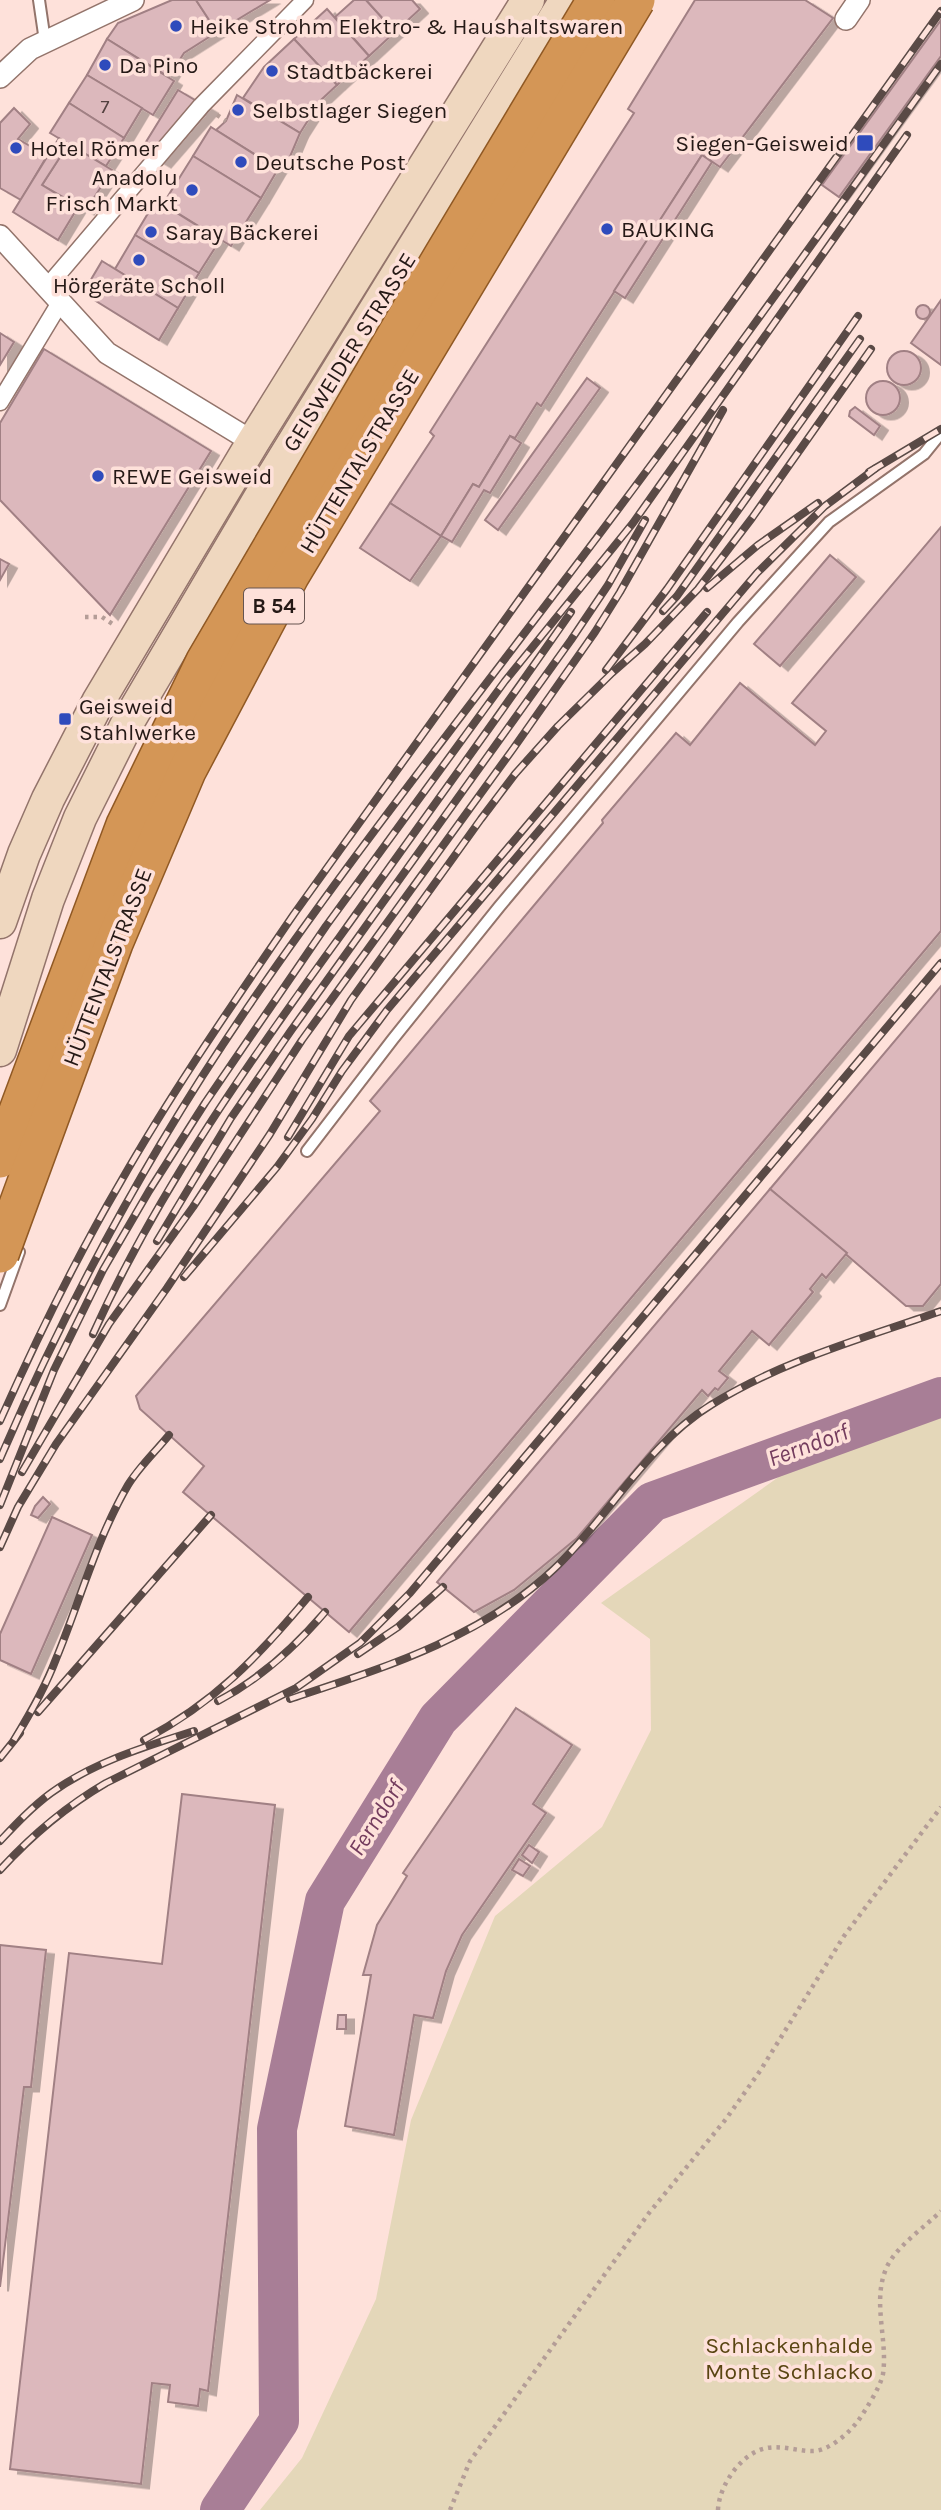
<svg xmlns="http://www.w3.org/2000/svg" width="941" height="2510" viewBox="0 0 941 2510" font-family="Karla,sans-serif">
  <defs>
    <filter id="shadow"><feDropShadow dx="8" dy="4.5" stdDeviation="0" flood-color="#0004"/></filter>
  </defs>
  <rect width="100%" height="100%" fill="#fee1da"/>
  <!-- green -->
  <path fill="#e4d7b9" d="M941,1414V2510H260L302,2458L376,2299L411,2120L495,1916L602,1827L651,1730L650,1639L601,1603L797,1464Z"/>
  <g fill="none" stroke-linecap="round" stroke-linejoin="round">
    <!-- river -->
    <path stroke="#a87e96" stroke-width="40" d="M220,2510L279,2421L277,2129L325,1901L438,1719L652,1502L941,1397"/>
  </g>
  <!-- building -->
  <g fill="#dcb8bc" stroke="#a18084" stroke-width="2" filter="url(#shadow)">
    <path d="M172,0H196L217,32L184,53L169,77L107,39L118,23Z"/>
    <path d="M196,0H270L217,32Z"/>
    <path d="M354,0H366L395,32L369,56L335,17Z"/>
    <path d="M366,0H412L420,9L395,32Z"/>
    <path d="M695,0H805L833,18L720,167L702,155L541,406L537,403L515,438L510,436L479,487L473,484L441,536L390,503L434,436L430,432L634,113L628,109Z"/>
    <path d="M327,9L369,56L337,85L294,39Z"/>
    <path d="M941,20V56L839,197L822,185Z"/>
    <path d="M107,39L174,81L153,115L87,75Z"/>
    <path d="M294,39L337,85L321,100L300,133L243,98L264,67Z"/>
    <path d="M87,75L142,108L124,138L69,103Z"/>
    <path d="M178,90L210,109L163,163L141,150Z"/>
    <path d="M237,95L300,133L289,159L278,169L216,130L226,121Z"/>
    <path d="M69,103L124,138L106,166L50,133Z"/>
    <path d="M14,108L30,124L18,139L47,156L21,200L0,188V123Z"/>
    <path d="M211,127L278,169L261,198L193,156Z"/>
    <path d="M59,138L112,170L86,210L42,185L62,154L52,149Z"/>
    <path d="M52,149L62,154L42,185L78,207L58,240L13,212Z"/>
    <path d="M702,155L712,162L625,298L614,291Z"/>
    <path d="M193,156L261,198L231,246L163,204Z"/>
    <path d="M156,200L220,240L199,273L135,235Z"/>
    <path d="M135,235L199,273L178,308L115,269Z"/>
    <path d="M102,261L178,308L159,340L83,293Z"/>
    <path d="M941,300V365L911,343Z"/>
    <circle cx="923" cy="312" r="7"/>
    <path d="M0,333L14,342L0,365Z"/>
    <path d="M44,349L211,451L110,615L0,500V423Z"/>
    <circle cx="904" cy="368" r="17"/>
    <path d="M587,378L600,388L498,530L485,520Z"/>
    <circle cx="883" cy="398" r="17"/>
    <path d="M855,407L880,426L874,435L849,416L850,411Z"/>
    <path d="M510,436L521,443L490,493L484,490L452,542L441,536L473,484L479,487Z"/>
    <path d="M390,503L441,536L410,581L360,548Z"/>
    <path d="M941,527V931L349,1632L183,1492L204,1466L140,1409L136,1396L380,1111L370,1101L603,823L602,820L676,733L690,745L740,683L815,745L826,731L792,703Z"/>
    <path d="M830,555L856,577L780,666L754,644Z"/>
    <path d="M0,559L9,564L0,580Z"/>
    <path d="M941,986V1284L923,1306H906L770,1189Z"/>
    <path d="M770,1189L847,1253L826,1278L822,1274L810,1289L813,1292L769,1345L752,1331L719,1371L728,1378L718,1390L715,1388L708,1396L702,1390L577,1538L514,1590L474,1612L437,1582Z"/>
    <path d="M43,1497L50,1504L38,1518L31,1515L35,1506Z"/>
    <path d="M52,1517L92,1535L31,1674L0,1660V1634Z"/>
    <path d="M516,1708L572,1745L533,1804L546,1813L462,1935L446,1971L433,2018L414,2015L394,2135L345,2126L371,1975H363L377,1925L407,1876L403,1873Z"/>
    <path d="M182,1794L275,1805L208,2391L200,2389L198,2406L168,2402L170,2385L152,2383L141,2484L10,2469L69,1953L162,1964Z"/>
    <path d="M529,1845L539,1852L532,1863L522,1855Z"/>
    <path d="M519,1859L530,1866L523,1876L512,1870Z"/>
    <path d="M0,1945L46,1950L31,2087H24L0,2287Z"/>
    <path d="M338,2015H346V2029H337Z"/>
  </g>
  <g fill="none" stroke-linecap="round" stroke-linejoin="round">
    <!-- service casing -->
    <g stroke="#93746b" stroke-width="14">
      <g id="service">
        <path d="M39,0L45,41"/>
        <path d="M307,1151L393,1039L499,907L738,622L829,522L924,454L941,433"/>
        <path d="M0,1305L19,1252"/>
      </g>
    </g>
    <!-- pedestrian casing -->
    <g stroke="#93746b" stroke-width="19">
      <g id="pedestrian">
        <path d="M48,286L201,106L305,0"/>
        <path d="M0,402L61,301"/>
      </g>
    </g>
    <!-- minor casing -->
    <g stroke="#93746b" stroke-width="24">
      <g id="minor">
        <path d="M846,19L859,0"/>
        <path d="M0,77L30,49L133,0"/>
        <path d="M0,236L107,353L253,442"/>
      </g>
    </g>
    <!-- secondary casing -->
    <g stroke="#93746b" stroke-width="35">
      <g id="secondary">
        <path d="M0,922L24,854L48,799L98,702L253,442L528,0"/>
        <path d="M0,1050L48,899L80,818L129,720L267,486L566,0"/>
      </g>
    </g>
    <!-- path -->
    <g stroke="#b49d97" stroke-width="4.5" stroke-dasharray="3.5 5" stroke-linecap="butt">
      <path d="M217,115L226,121"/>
      <path d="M289,159L307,170"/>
      <path d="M85,617H102L114,625"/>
      <path d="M450,2510L470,2461L649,2213L726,2119L760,2071L844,1936L941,1807"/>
      <path d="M718,2510C719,2485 742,2452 767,2448C783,2445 800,2452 815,2451C831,2449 849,2433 858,2421C865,2411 881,2386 883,2374C888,2340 872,2302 886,2269C894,2248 925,2227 941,2211"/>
    </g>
    <!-- service -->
    <use href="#service" stroke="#fff" stroke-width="10"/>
    <!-- pedestrian -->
    <use href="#pedestrian" stroke="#fff" stroke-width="16"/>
    <!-- minor -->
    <use href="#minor" stroke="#fff" stroke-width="21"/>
    <!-- secondary -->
    <use href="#secondary" stroke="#efd7bf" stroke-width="32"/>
    <!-- rail casing -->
    <g stroke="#5a4a46" stroke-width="8">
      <g id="rail">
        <path d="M869,472L941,429"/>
        <path d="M707,588L758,545L818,503"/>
        <path d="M663,611L677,596L860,339"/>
        <path d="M606,670L667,589L858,316"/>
        <path d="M288,1137L349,1036L707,612"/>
        <path d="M157,1241L231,1118L290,1032L571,640L608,585L645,520"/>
        <path d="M184,1277L277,1167L312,1119L342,1071L387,1010L757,573L825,506L876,468"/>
        <path d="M93,1334C158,1190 249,1062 341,935C418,827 496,720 571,612"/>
        <path d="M0,1421C36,1340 75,1260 120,1183C173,1090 234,1002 294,914L941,11"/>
        <path d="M0,1459C68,1301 151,1149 248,1007C347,862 456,724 561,585C691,414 816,239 941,64"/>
        <path d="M22,1472L109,1324L193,1207L302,1040L513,749L595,632L620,592L723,410"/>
        <path d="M0,1505L54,1370L103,1270L149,1191L205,1103L326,926L505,681L633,523L907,135"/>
        <path d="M0,1547L18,1507L56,1444L167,1288L270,1134L351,1000L481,819L515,774L558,726L612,673L645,644L698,589L752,518L871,349"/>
        <path d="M358,1654L398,1627L443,1587"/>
        <path d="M290,1699C383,1668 481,1638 554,1569C608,1518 646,1445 711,1405C781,1361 864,1338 941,1311"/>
        <path d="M218,1701C260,1679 294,1648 325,1612"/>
        <path d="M38,1712L211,1515"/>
        <path d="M14,1740C30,1714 45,1688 56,1659C80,1601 96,1540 128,1485C139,1467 156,1451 169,1435"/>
        <path d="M144,1740C215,1702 257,1658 308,1597"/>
        <path d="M0,1758L20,1733"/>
        <path d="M0,1841C16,1824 32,1807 51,1793C94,1762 144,1747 194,1731"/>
        <path d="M0,1870C32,1835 65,1807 106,1783L296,1688L360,1643L410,1593L941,963"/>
      </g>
    </g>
    <!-- rail -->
    <use href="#rail" stroke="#fee1da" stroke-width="5" stroke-dasharray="16" stroke-linecap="butt"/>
    <!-- trunk-bridge casing -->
    <g stroke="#905924" stroke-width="40" stroke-linecap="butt">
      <g id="trunk-bridge">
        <path d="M0,1159L125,825L205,661L443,255L596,0"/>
        <path d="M0,1254L114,943L187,771L290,576L636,0"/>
      </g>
    </g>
    <!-- trunk-bridge -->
    <use href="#trunk-bridge" stroke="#d49656" stroke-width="37"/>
  </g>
  <!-- markers -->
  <g fill="#2f4bbc" stroke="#fee1da" stroke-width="2.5">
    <circle cx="176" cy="26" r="7"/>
    <circle cx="105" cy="65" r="7"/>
    <circle cx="272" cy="71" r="7"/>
    <circle cx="238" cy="110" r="7"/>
    <rect x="856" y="134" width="18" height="18" rx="3.5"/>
    <circle cx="16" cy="148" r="7"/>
    <circle cx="241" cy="162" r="7"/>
    <circle cx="192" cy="190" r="7"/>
    <circle cx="607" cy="229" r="7"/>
    <circle cx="151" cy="232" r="7"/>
    <circle cx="139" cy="260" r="7"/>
    <circle cx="98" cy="476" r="7"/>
    <rect x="58" y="712" width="14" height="14" rx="3.5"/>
  </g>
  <g text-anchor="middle" stroke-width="7" stroke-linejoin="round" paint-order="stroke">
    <!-- number labels -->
    <g font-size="19" fill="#534140">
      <text x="105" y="113">7</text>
    </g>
    <!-- shield labels -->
    <rect fill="#fee1da" stroke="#665551" stroke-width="2" x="244" y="588.5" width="60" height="35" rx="5"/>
    <g font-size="21" font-weight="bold" fill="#251916">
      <text x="274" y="613">B 54</text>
    </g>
    <!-- poi labels -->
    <g font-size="23" fill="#251916" stroke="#fee1da" text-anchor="start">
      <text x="190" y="34">Heike Strohm Elektro- &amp; Haushaltswaren</text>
      <text x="119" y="73">Da Pino</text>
      <text x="286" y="79">Stadtbäckerei</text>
      <text x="252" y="118">Selbstlager Siegen</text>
      <text x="849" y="151" text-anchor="end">Siegen-Geisweid</text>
      <text x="30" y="156">Hotel Römer</text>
      <text x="255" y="170">Deutsche Post</text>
      <text x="178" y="185" text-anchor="end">Anadolu<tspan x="178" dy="26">Frisch Markt</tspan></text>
      <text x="621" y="237">BAUKING</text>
      <text x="165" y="240">Saray Bäckerei</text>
      <text x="139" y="293" text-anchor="middle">Hörgeräte Scholl</text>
      <text x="112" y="484">REWE Geisweid</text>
      <text x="79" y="714">Geisweid<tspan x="79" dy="26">Stahlwerke</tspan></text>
    </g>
    <!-- street labels -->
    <g font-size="23" fill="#251916" stroke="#fee1da">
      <text transform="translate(349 352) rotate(-58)" y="8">GEISWEIDER STRASSE</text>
      <text transform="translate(359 461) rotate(-59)" y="8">HÜTTENTALSTRASSE</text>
      <text transform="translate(107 967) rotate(-69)" y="8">HÜTTENTALSTRASSE</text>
    </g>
    <!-- park labels -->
    <g font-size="23" fill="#594512" stroke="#fee1da">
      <text x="789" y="2353">Schlackenhalde<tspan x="789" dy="26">Monte Schlacko</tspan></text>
    </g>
    <!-- water labels -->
    <g font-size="24" font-style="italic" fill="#743c5e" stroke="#fee1da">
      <text transform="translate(808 1445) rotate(-20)" y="8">Ferndorf</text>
      <text transform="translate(376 1818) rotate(-58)" y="8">Ferndorf</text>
    </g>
  </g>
</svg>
